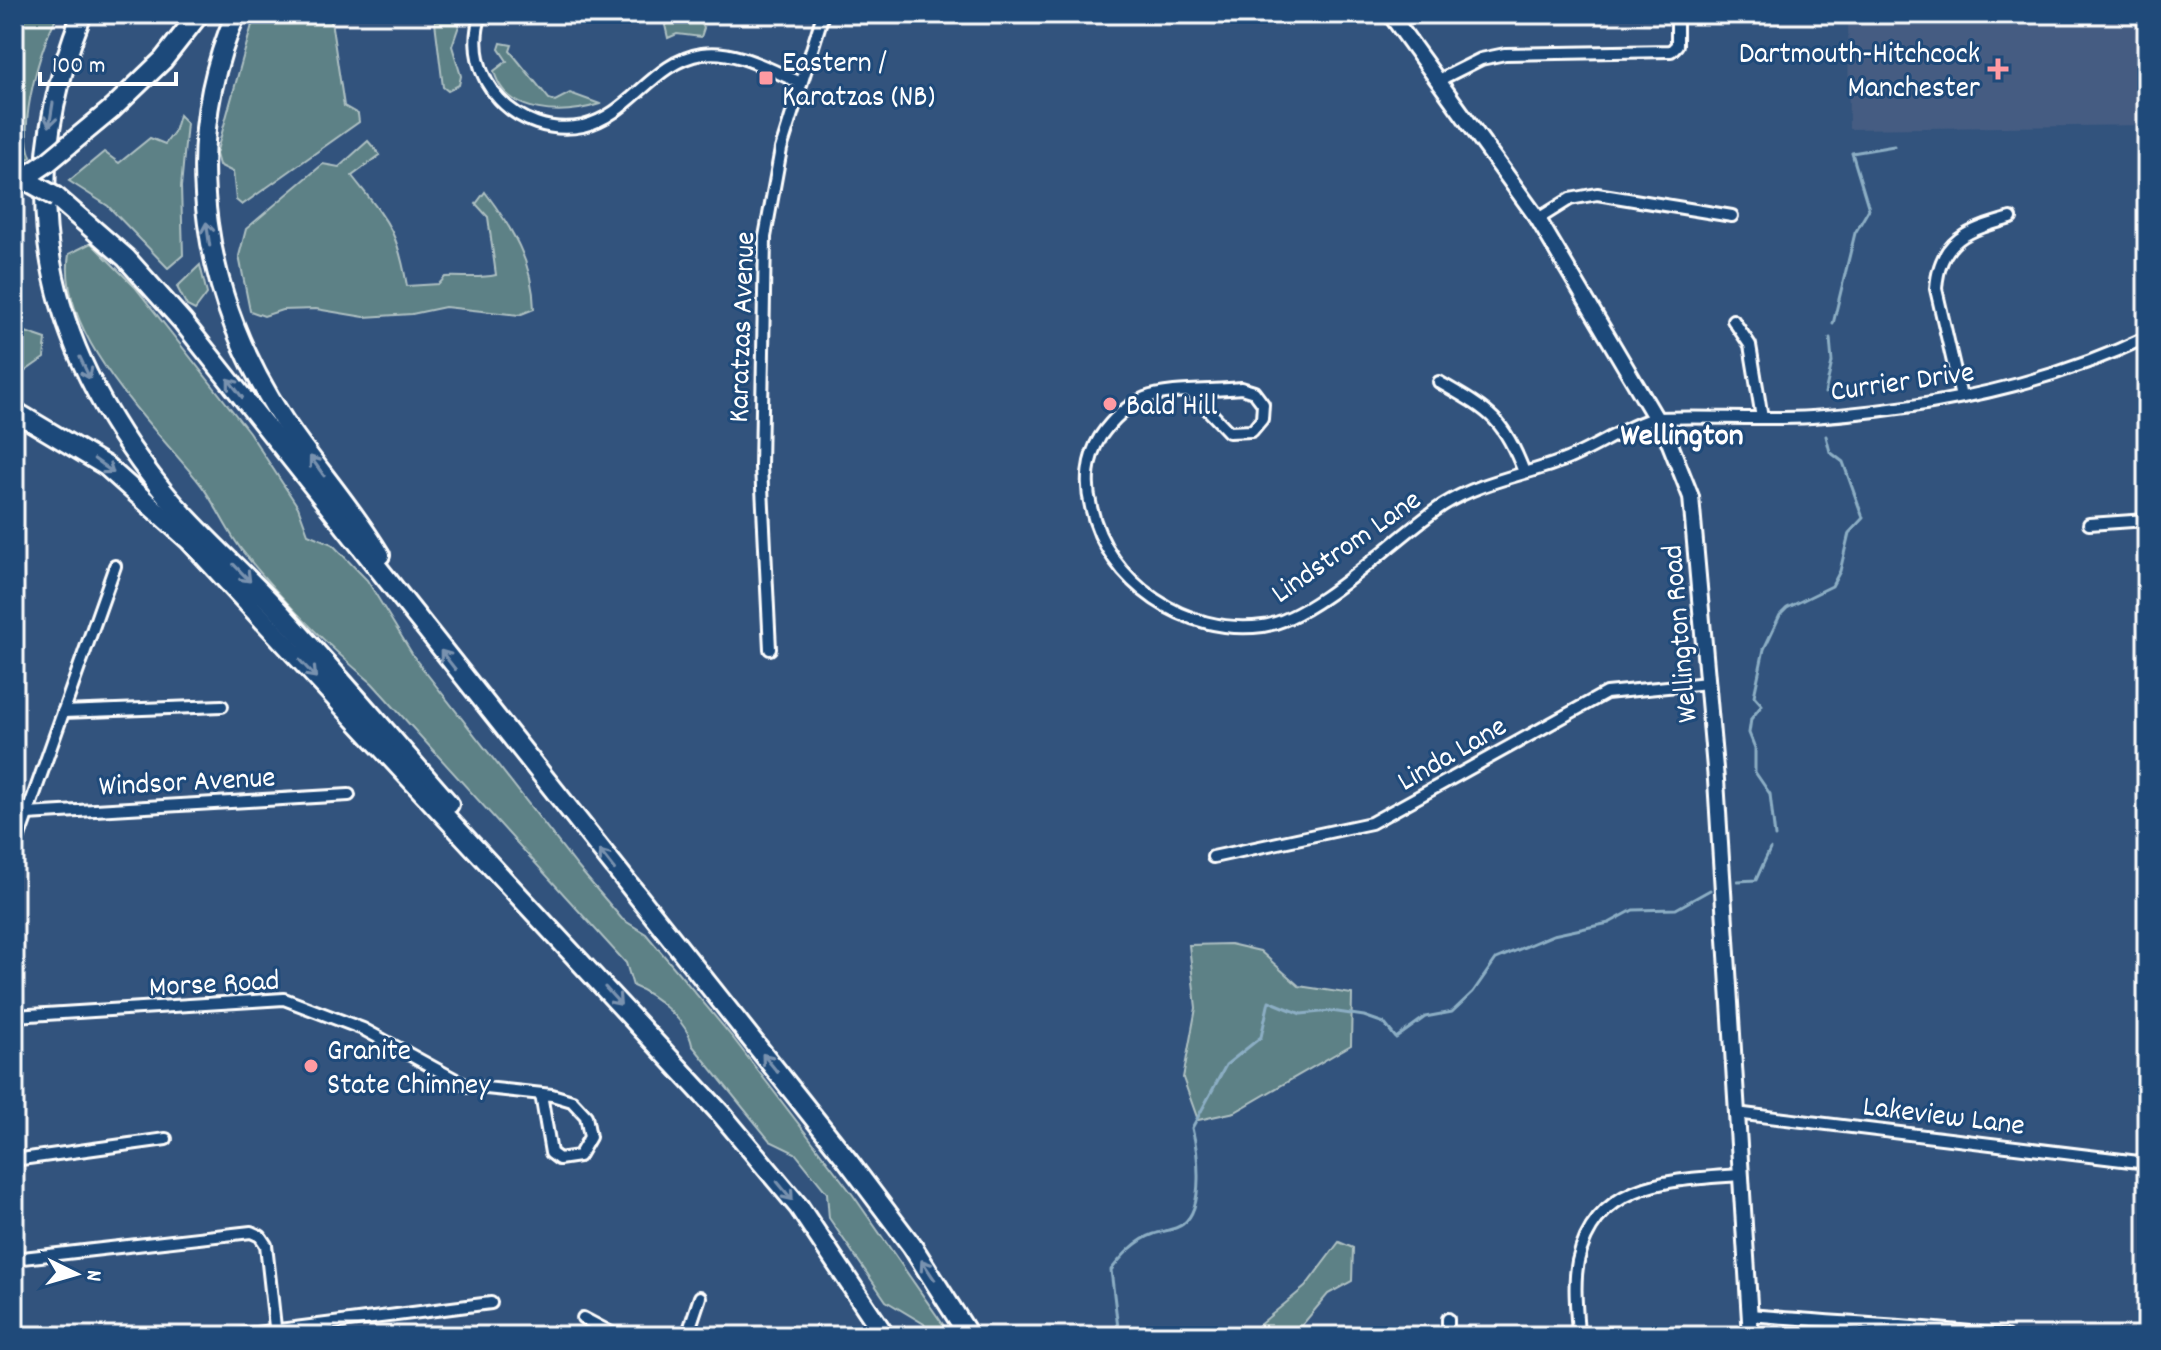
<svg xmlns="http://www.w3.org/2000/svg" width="2161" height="1350" viewBox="0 0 2161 1350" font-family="Dekko,sans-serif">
  <rect width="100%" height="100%" fill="#32537d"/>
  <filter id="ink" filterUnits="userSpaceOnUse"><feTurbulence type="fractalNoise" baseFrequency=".0125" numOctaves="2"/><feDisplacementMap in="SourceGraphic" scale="16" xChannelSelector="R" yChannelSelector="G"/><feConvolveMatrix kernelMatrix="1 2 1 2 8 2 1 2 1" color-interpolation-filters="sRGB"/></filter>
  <g filter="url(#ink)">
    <!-- built -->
    <path fill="#445c82" d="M1848,14H2147V125L1849,129Z"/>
    <!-- green -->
    <g fill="#5d8186" stroke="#aec0c2" stroke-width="2">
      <path d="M14,14H58C41,46 17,124 31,157L22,162L14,158Z"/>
      <path d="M255,14H330L344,106L358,114L359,122L242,205L236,200L233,172L219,165L216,154Z"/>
      <path d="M434,14H463L452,46L461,76L459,85L448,91L443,87Z"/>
      <path d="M676,14H696L704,28L701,37L677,34L668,38L665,25Z"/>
      <path d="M501,43L512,45L510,51L549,99L555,101L570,93L600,104C565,115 506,117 494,71L507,61L499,49Z"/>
      <path d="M179,115L187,123L181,187L183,255L168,268L108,206L69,181L104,152L119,163L150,138L165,144L174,132Z"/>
      <path d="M368,141L380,155L352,176C387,221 397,228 407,286L439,284L445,277C463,276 478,279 496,275L488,217L476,204L485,192C512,228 533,262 534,309L519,315L445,307L412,314L364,317L316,309L282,310L264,316L250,311L239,256L246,229L323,164L339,167Z"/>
      <path d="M91,243L135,287L249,432L298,507L308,534L332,544L367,580L416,660L577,866L622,919L646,934L733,1038L853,1195L951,1336H930L924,1324L886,1301L829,1218L827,1193L795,1153L770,1141L692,1045C688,1022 654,994 633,986L626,963L372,683C327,645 281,599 244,553C226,531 216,503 198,481C152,424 56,333 69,254Z"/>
      <path d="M200,265L207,294L195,310L187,306L177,287Z"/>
      <path d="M14,328L46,339L44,358L14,379Z"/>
      <path d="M1230,944L1260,951L1299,986L1352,994L1351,1045L1235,1112L1198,1120L1183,1078L1196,1008L1189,945Z"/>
      <path d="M1339,1242L1353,1248L1352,1281L1328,1294L1293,1336H1246L1305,1287Z"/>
    </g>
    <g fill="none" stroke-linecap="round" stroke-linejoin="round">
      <!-- stream -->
      <g stroke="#8caec4" stroke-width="3">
        <path d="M1833,324L1855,233L1869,209L1852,153L1894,146"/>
        <path d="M1825,393L1832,362L1830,338"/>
        <path d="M1775,837L1770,794L1755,772V748L1749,733L1751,719L1762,705L1754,696L1764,649L1780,615L1787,608L1832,586L1840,571L1849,533L1863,518L1843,462L1830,452L1826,436"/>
        <path d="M1738,881L1756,880L1770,849"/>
        <path d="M1119,1336L1111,1270C1122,1256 1136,1240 1154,1234C1162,1231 1176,1230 1183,1224C1205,1208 1198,1151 1192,1128L1226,1065L1261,1037L1269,1001L1301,1014L1331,1011L1364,1016L1384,1023L1396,1038L1425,1017L1452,1012L1473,992L1496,959L1553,935L1609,923L1633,910L1676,909L1710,890"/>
      </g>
      <!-- street casing -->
      <g stroke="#fff" stroke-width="16">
        <g id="street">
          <path d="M481,14C459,79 518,139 583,126C631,115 652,62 702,54C736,49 770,70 801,83"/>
          <path d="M1439,80L1481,59L1505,54L1671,51L1677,45V14"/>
          <path d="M1538,219L1570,199L1597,194L1732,216"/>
          <path d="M1733,320L1750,345L1762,418"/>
          <path d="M1439,382C1489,411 1503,417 1524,472"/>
          <path d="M1192,393L1229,432L1252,431L1262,419L1263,404L1254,392L1241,388C1215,391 1167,389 1145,398C1126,406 1111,421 1100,437C1087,458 1085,484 1091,507C1108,584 1186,636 1263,626C1316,619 1396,536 1443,505C1481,481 1526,475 1567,459C1597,447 1624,427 1654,418C1707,416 1760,420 1812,417C1927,409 2043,387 2147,337"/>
          <path d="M1961,397L1936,289C1939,239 1969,230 2011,218"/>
          <path d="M2089,524L2147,520"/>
          <path d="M770,649L761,467L765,237L781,149L823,14"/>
          <path d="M63,712L222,706"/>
          <path d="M27,814L349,795"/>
          <path d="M14,851L115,566"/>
          <path d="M1213,857L1371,823L1606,693L1708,683"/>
          <path d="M14,1016L284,999L363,1029L467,1086L552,1095L572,1101L586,1116L590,1137L579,1156L559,1159L551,1153L541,1094"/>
          <path d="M1736,1113L2147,1163"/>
          <path d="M14,1160L166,1139"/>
          <path d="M14,1259L251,1232L260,1236L266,1245L276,1336"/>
          <path d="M1750,1315C1835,1323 1921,1325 2006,1336"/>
          <path d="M583,1318L617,1336"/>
          <path d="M1448,1319V1336"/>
          <path d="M231,1336L491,1303"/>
          <path d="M687,1336L700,1297"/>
          <path d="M1578,1336C1577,1312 1573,1285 1578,1261C1596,1180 1673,1180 1739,1175"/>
        </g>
      </g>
      <!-- secondary casing -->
      <g stroke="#fff" stroke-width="20">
        <path id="secondary" d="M1390,14L1538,219L1668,439L1691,497L1716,780L1751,1336"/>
      </g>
      <!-- highway casing -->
      <g stroke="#fff" stroke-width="24">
        <g id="highway">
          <path d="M82,14C12,191 43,342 162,490C196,532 239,568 276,608C335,672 391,738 449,804"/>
          <path d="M236,14C177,150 204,300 284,421C314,466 352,508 380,555"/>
          <path d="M112,109L163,60L199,14"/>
          <path d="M56,197L126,258L183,322L848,1161L912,1246L969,1336"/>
          <path d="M14,411L106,466L189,540L723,1116L799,1207L885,1336"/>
        </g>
      </g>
      <!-- street -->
      <use href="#street" stroke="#1f4a7a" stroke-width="10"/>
      <!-- secondary -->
      <use href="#secondary" stroke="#1f4a7a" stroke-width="14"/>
      <!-- highway -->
      <use href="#highway" stroke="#1f4a7a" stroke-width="18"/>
      <!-- highway-bridge casing -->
      <g stroke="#fff" stroke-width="24" stroke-linecap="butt">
        <g id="highway-bridge">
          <path d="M17,175L56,197"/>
          <path d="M14,185L48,162L112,109"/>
        </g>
      </g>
      <!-- highway-bridge -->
      <use href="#highway-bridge" stroke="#1f4a7a" stroke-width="18"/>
    </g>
    <!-- one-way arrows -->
    <defs><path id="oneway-shaft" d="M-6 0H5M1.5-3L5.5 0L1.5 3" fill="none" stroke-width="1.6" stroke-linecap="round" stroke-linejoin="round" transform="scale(2)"/></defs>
    <g stroke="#7992af">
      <use href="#oneway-shaft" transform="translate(51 115) rotate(99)"/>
      <use href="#oneway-shaft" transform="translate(208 234) rotate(-98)"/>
      <use href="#oneway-shaft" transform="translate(85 368) rotate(65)"/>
      <use href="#oneway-shaft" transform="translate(235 388) rotate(-128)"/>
      <use href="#oneway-shaft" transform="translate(104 466) rotate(36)"/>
      <use href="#oneway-shaft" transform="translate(317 466) rotate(-126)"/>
      <use href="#oneway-shaft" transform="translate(242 573) rotate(46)"/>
      <use href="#oneway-shaft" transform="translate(448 660) rotate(-128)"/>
      <use href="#oneway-shaft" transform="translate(308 669) rotate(47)"/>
      <use href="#oneway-shaft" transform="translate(607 860) rotate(-128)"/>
      <use href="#oneway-shaft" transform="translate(613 996) rotate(48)"/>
      <use href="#oneway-shaft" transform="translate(770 1063) rotate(-129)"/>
      <use href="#oneway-shaft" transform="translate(785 1191) rotate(50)"/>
      <use href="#oneway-shaft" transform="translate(928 1270) rotate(-124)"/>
    </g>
  </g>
  <!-- markers -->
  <g fill="#ff9aa2" stroke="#1f4a7a" stroke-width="3">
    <path d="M1994 57h8v8h8v8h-8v8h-8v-8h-8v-8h8z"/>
    <rect x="758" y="70" width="16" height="16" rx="4"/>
    <circle cx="1110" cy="404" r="8"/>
    <circle cx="311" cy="1066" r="8"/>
  </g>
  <g text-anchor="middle" stroke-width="6" stroke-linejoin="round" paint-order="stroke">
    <!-- poi labels -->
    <g font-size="30" fill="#fff" stroke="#1f4a7a" text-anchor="start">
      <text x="1980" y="62" text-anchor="end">Dartmouth-Hitchcock<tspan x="1980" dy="34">Manchester</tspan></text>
      <text x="782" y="71">Eastern /<tspan x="782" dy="34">Karatzas (NB)</tspan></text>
      <text x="1126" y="414">Bald Hill</text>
      <text x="327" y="1059">Granite<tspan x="327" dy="34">State Chimney</tspan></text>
    </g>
    <!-- street labels -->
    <g font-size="30" fill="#fff" stroke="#1f4a7a">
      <text transform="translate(740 327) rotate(-88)" y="10">Karatzas Avenue</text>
      <text transform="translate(1902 380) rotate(-8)" y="10">Currier Drive</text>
      <text transform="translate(1345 545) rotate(-35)" y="10">Lindstrom Lane</text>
      <text transform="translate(1678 634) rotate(-95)" y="10">Wellington Road</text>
      <text transform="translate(1451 752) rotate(-30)" y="10">Linda Lane</text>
      <text transform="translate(187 780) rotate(-3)" y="10">Windsor Avenue</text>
      <text transform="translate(214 982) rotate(-3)" y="10">Morse Road</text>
      <text transform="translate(1944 1114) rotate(7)" y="10">Lakeview Lane</text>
    </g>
    <!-- neighbourhood labels -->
    <g font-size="32" font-weight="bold" fill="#fff" stroke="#1f4a7a">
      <text x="1682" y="444">Wellington</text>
    </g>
  </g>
  <!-- margin -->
  <rect width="2161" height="1350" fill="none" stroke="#1f4a7a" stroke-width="48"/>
  <rect x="24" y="24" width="2113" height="1302" fill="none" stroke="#fff" stroke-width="3" filter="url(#ink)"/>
  <!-- north arrow -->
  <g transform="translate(76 1274) rotate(95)" stroke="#1f4a7a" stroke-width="6" paint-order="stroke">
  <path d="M0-6L14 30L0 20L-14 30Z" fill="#ffffff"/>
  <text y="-12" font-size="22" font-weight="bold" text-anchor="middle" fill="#ffffff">N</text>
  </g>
  <!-- scale -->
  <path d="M40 72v12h136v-12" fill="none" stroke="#ffffff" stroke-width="4"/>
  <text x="52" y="72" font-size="24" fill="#ffffff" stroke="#1f4a7a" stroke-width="6" paint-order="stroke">100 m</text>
</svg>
